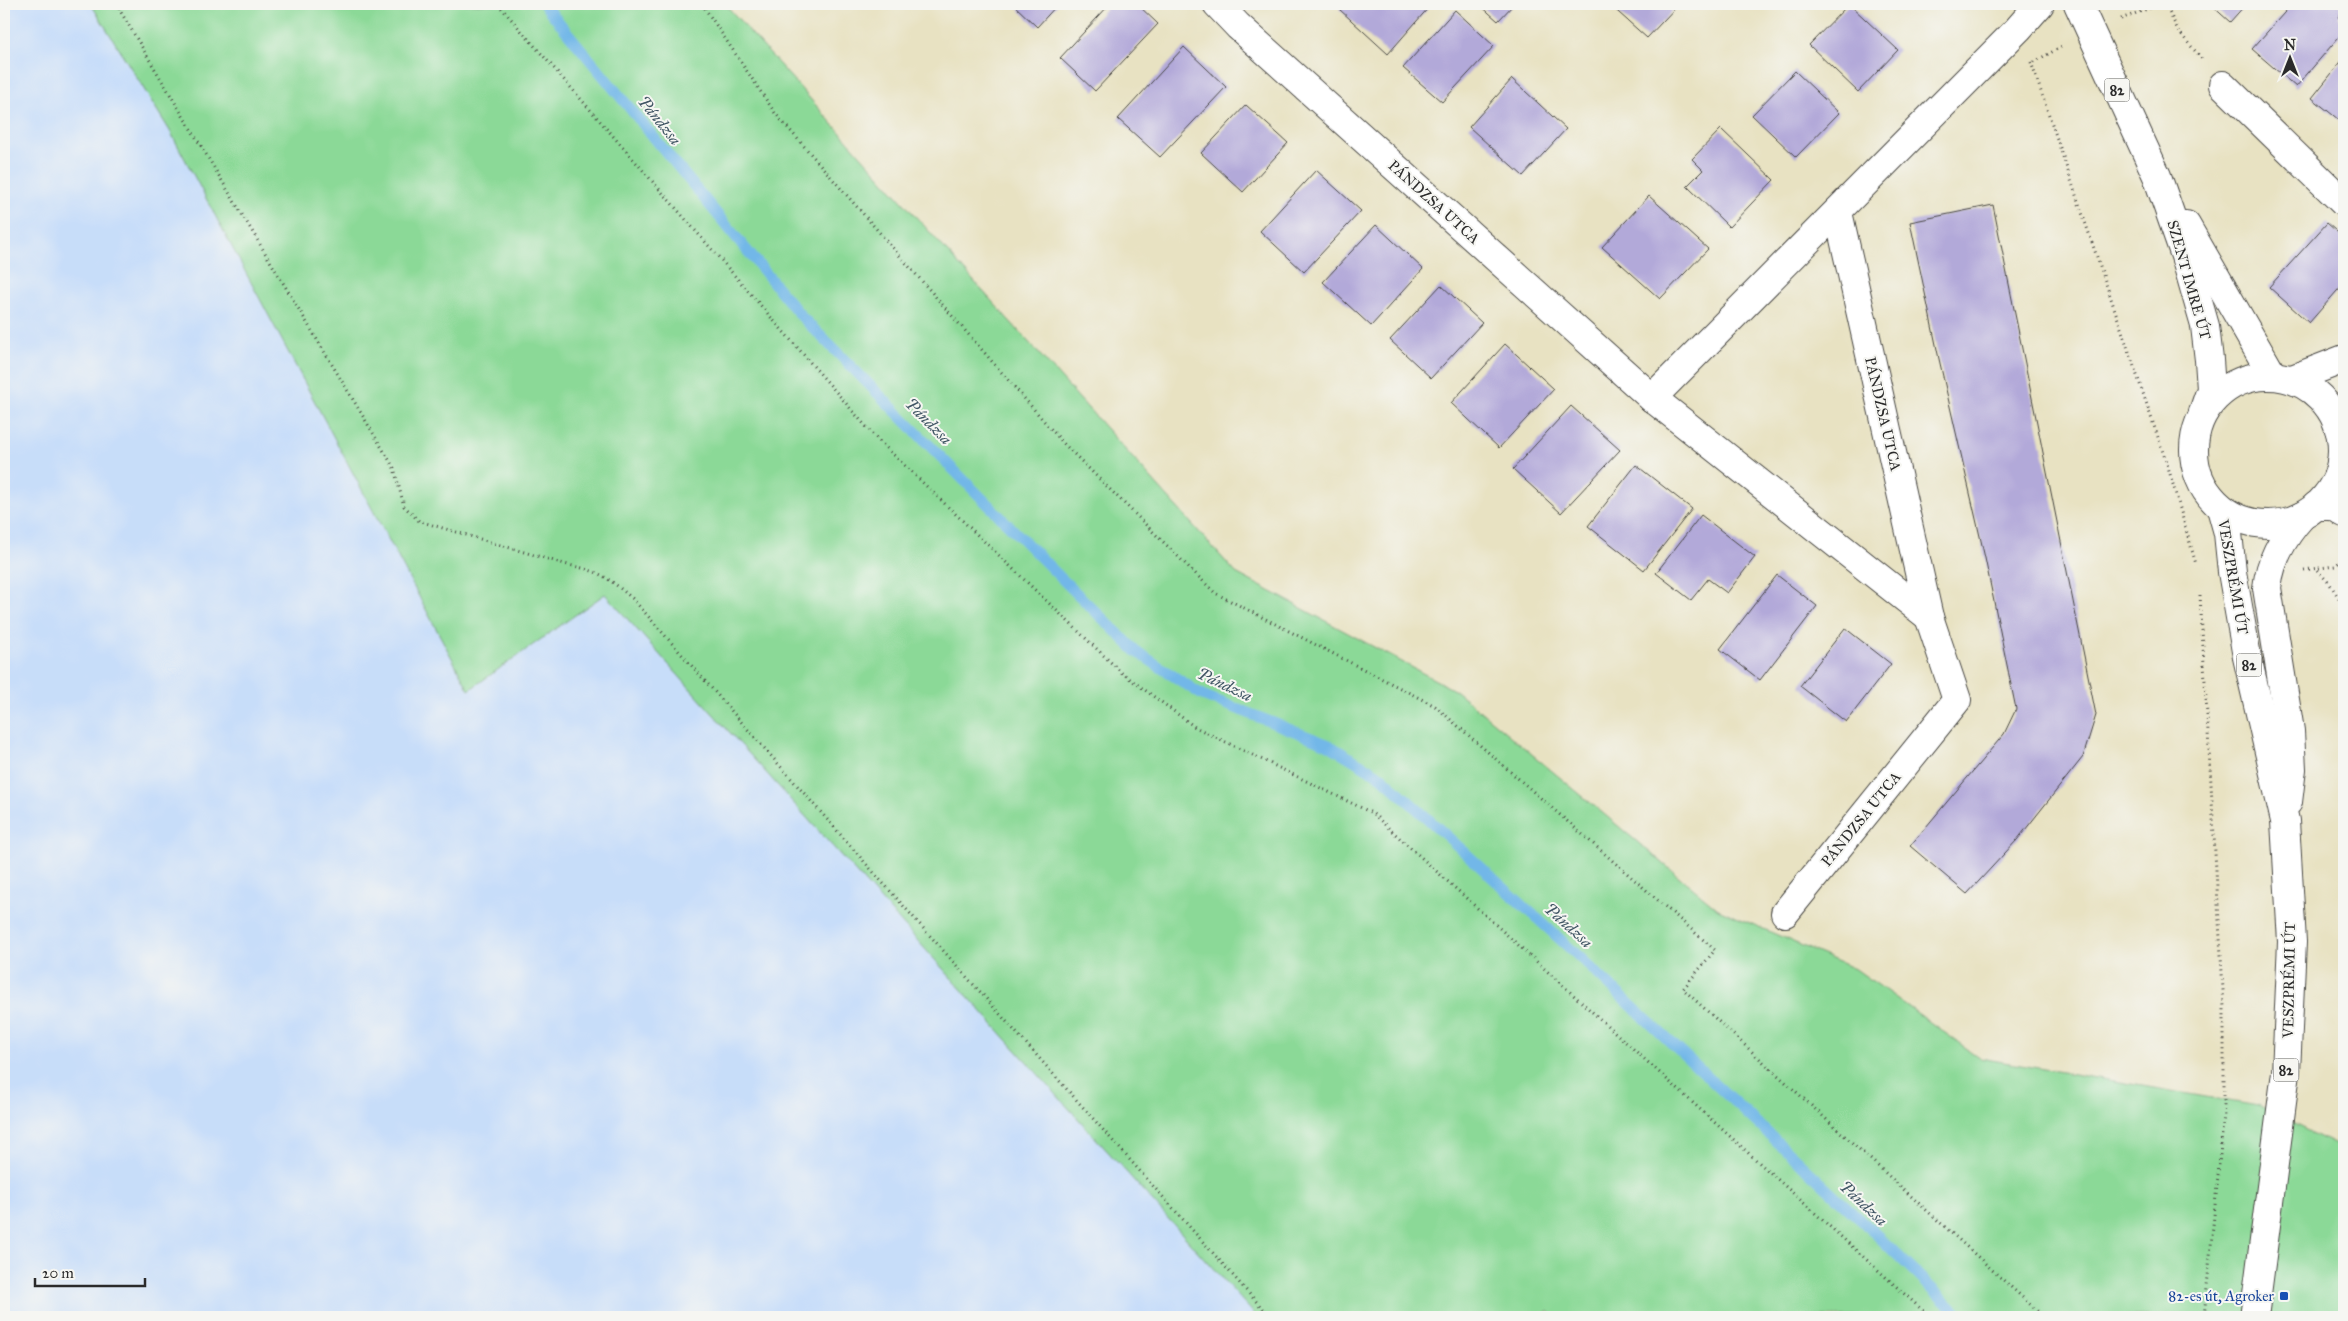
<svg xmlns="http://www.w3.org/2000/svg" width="2348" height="1321" viewBox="0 0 2348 1321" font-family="'IM FELL Great Primer',serif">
  <rect width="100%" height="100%" fill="#f6f6f2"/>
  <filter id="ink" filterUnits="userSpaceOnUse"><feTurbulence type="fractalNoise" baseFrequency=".02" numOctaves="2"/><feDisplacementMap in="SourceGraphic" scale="10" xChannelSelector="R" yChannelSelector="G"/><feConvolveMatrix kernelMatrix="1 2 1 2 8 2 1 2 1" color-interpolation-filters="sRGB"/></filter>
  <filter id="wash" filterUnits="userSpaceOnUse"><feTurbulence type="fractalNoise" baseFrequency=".0096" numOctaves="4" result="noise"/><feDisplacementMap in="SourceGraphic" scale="20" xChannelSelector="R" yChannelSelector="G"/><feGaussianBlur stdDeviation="1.12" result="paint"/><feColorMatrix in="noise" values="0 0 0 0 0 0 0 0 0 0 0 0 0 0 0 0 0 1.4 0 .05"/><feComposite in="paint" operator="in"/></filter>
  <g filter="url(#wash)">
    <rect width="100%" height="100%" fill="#e8e2c2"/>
    <!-- built -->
    <path fill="#c7ddf9" d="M4,4H91L170,131L469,690L605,594L1257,1317H4Z"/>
    <!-- green -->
    <path fill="#8bd997" stroke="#5b8261" d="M91,4H725L1236,573L1456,691L1718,909L1857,970L1980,1058L2258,1106L2344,1149V1317H1554L1549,1311L1540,1317H1257L605,594L469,690L170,131Z"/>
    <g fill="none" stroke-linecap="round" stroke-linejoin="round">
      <!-- stream -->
      <path stroke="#72b7e8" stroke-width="11" d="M544,4L801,316L1060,577L1136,651L1202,695L1327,744L1382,777L1574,952L1879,1237L1961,1317"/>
    </g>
    <g id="blocks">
      <!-- building -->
      <g fill="#b2a9d9">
        <path d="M1013,4H1058L1037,27Z"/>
        <path d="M1110,4H1137L1158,24L1095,91L1060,58Z"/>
        <path d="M1344,4H1427L1430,6L1388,54L1339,9Z"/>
        <path d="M1479,4H1514L1498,21Z"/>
        <path d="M1609,4H1679L1647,38Z"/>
        <path d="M1849,4L1898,50L1858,92L1809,45Z"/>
        <path d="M2210,4H2246L2230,22Z"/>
        <path d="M2292,4H2344V10L2338,17L2344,22V31L2296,87L2252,49Z"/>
        <path d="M1455,10L1494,46L1442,102L1403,68Z"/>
        <path d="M1184,47L1226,87L1160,157L1118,119Z"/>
        <path d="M2344,58V124L2312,98Z"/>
        <path d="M1795,71L1839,113L1796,157L1752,115Z"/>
        <path d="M1512,79L1566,129L1523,176L1469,127Z"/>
        <path d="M1246,105L1288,143L1243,192L1201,153Z"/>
        <path d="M1721,129L1774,180L1729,227L1687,186L1703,170L1692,159Z"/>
        <path d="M1316,170L1361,211L1304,272L1260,231Z"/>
        <path d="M1649,196L1708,249L1660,299L1602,247Z"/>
        <path d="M1993,205L2096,715L2083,757L2017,840L1967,894L1910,846L2004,734L2016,709L1985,558L1939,359L1910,222Z"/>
        <path d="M2327,223L2344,238V283L2309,323L2269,287Z"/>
        <path d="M1376,225L1423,269L1371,326L1323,282Z"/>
        <path d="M1441,285L1482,323L1431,378L1390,340Z"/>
        <path d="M1505,344L1554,389L1499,448L1451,403Z"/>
        <path d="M1571,406L1620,450L1561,513L1513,469Z"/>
        <path d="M1636,465L1692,509L1644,570L1588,526Z"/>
        <path d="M1701,515L1755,557L1727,593L1708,579L1691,600L1656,573Z"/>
        <path d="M1777,575L1817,606L1760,680L1720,649Z"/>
        <path d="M1845,628L1891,664L1846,722L1800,686Z"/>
      </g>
    </g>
  </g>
  <g filter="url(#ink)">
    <use href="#blocks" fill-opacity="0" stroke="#474642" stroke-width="1"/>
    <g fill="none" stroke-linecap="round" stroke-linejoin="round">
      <!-- minor casing -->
      <g stroke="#474642" stroke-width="30">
        <g id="minor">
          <path d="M1217,4L1238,26L1652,398L1929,617"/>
          <path d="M2223,85L2344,203"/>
          <path d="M1652,398L2018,29L2040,4"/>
          <path d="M2341,462L2344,464"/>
          <path d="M2316,506H2334L2344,513"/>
          <path d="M1785,913L1957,700L1929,617L1838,212"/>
        </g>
      </g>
      <!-- secondary casing -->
      <g stroke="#474642" stroke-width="30">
        <g id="secondary">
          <path d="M2292,379L2344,359"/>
          <path d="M2339,429L2344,423"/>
        </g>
      </g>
      <!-- primary casing -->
      <g stroke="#474642" stroke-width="30">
        <g id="primary">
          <path d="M2078,4L2157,176L2185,256L2205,326L2209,360L2211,389L2203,412"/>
          <path d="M2186,225L2273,376"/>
          <circle cx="2268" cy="450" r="74"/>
          <path d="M2221,508L2228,533L2232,572L2247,657L2285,821L2292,942L2286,1072L2254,1317"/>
          <path d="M2288,802L2292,769L2290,731L2267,588C2270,560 2283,537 2302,516"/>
        </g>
      </g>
      <!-- path -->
      <g stroke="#474642" stroke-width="3" stroke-dasharray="1 4" stroke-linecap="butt">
        <path d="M116,4L394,468L404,506L419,521L568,565C601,571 608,578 633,599L883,883L1270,1317"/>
        <path d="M498,4L877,439L1122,673L1195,727L1372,813L1930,1317"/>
        <path d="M702,4L775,113L1065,445L1215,593L1435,706L1715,950L1683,989L2044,1317"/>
        <path d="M2165,4L2179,32L2202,59"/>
        <path d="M2121,19L2160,4"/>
        <path d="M2031,62L2168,467L2196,564"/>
        <path d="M2034,62L2061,47"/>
        <path d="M2304,570L2335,566L2344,558"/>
        <path d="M2317,570L2330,584L2344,606"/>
        <path d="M2200,595L2224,1007V1114L2204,1317"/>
      </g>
      <!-- minor -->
      <use href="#minor" stroke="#fff" stroke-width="28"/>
      <!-- secondary -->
      <use href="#secondary" stroke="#fff" stroke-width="28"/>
      <!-- primary -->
      <use href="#primary" stroke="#fff" stroke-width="28"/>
    </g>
  </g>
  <!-- markers -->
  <rect fill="#1a4fb4" stroke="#f6f6f2" stroke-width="2" x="2279" y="1291" width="10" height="10" rx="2.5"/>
  <g text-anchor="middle" stroke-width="4" stroke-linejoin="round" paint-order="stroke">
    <!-- shield labels -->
    <g fill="#f6f6f2" stroke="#686867" stroke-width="1">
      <rect x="2104.5" y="78.5" width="25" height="23" rx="4"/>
      <rect x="2236.5" y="653.5" width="25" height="23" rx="4"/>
      <rect x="2273.5" y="1058.5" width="25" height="23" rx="4"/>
    </g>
    <g font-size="14" font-weight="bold" fill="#2b2b2b">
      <text x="2117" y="95">82</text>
      <text x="2249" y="670">82</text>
      <text x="2286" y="1075">82</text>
    </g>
    <!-- street labels -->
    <g font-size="15" fill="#2b2b2b" stroke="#f6f6f2">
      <text transform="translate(1434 202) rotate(42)" y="5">PÁNDZSA UTCA</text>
      <text transform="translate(2189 280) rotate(74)" y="5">SZENT IMRE ÚT</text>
      <text transform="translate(1883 414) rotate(77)" y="5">PÁNDZSA UTCA</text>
      <text transform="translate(2233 577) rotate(80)" y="5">VESZPRÉMI ÚT</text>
      <text transform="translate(1861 819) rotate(-51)" y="5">PÁNDZSA UTCA</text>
      <text transform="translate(2289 980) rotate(-89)" y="5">VESZPRÉMI ÚT</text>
    </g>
    <!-- transit labels -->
    <g font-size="15" fill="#164399" stroke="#f6f6f2" text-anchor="end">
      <text x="2274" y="1301">82-es út, Agroker</text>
    </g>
    <!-- water labels -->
    <g font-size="16" font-style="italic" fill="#405564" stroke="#f6f6f2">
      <text transform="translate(660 120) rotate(51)" y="6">Pándzsa</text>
      <text transform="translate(929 421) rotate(45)" y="6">Pándzsa</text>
      <text transform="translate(1225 684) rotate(25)" y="6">Pándzsa</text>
      <text transform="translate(1569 925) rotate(42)" y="6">Pándzsa</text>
      <text transform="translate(1864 1203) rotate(43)" y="6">Pándzsa</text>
    </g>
  </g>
  <!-- margin -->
  <rect width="2348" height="1321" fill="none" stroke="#f6f6f2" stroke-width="20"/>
  <!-- north arrow -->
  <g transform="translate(2290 58)" stroke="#f6f6f2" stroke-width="4" paint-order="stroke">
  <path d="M0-4L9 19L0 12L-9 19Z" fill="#2b2b2b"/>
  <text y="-8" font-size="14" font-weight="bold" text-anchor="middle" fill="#2b2b2b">N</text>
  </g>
  <!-- scale -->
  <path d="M35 1278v8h110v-8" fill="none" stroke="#2b2b2b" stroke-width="2.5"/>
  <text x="42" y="1278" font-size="15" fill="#2b2b2b" stroke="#f6f6f2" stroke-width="4" paint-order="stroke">20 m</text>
</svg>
